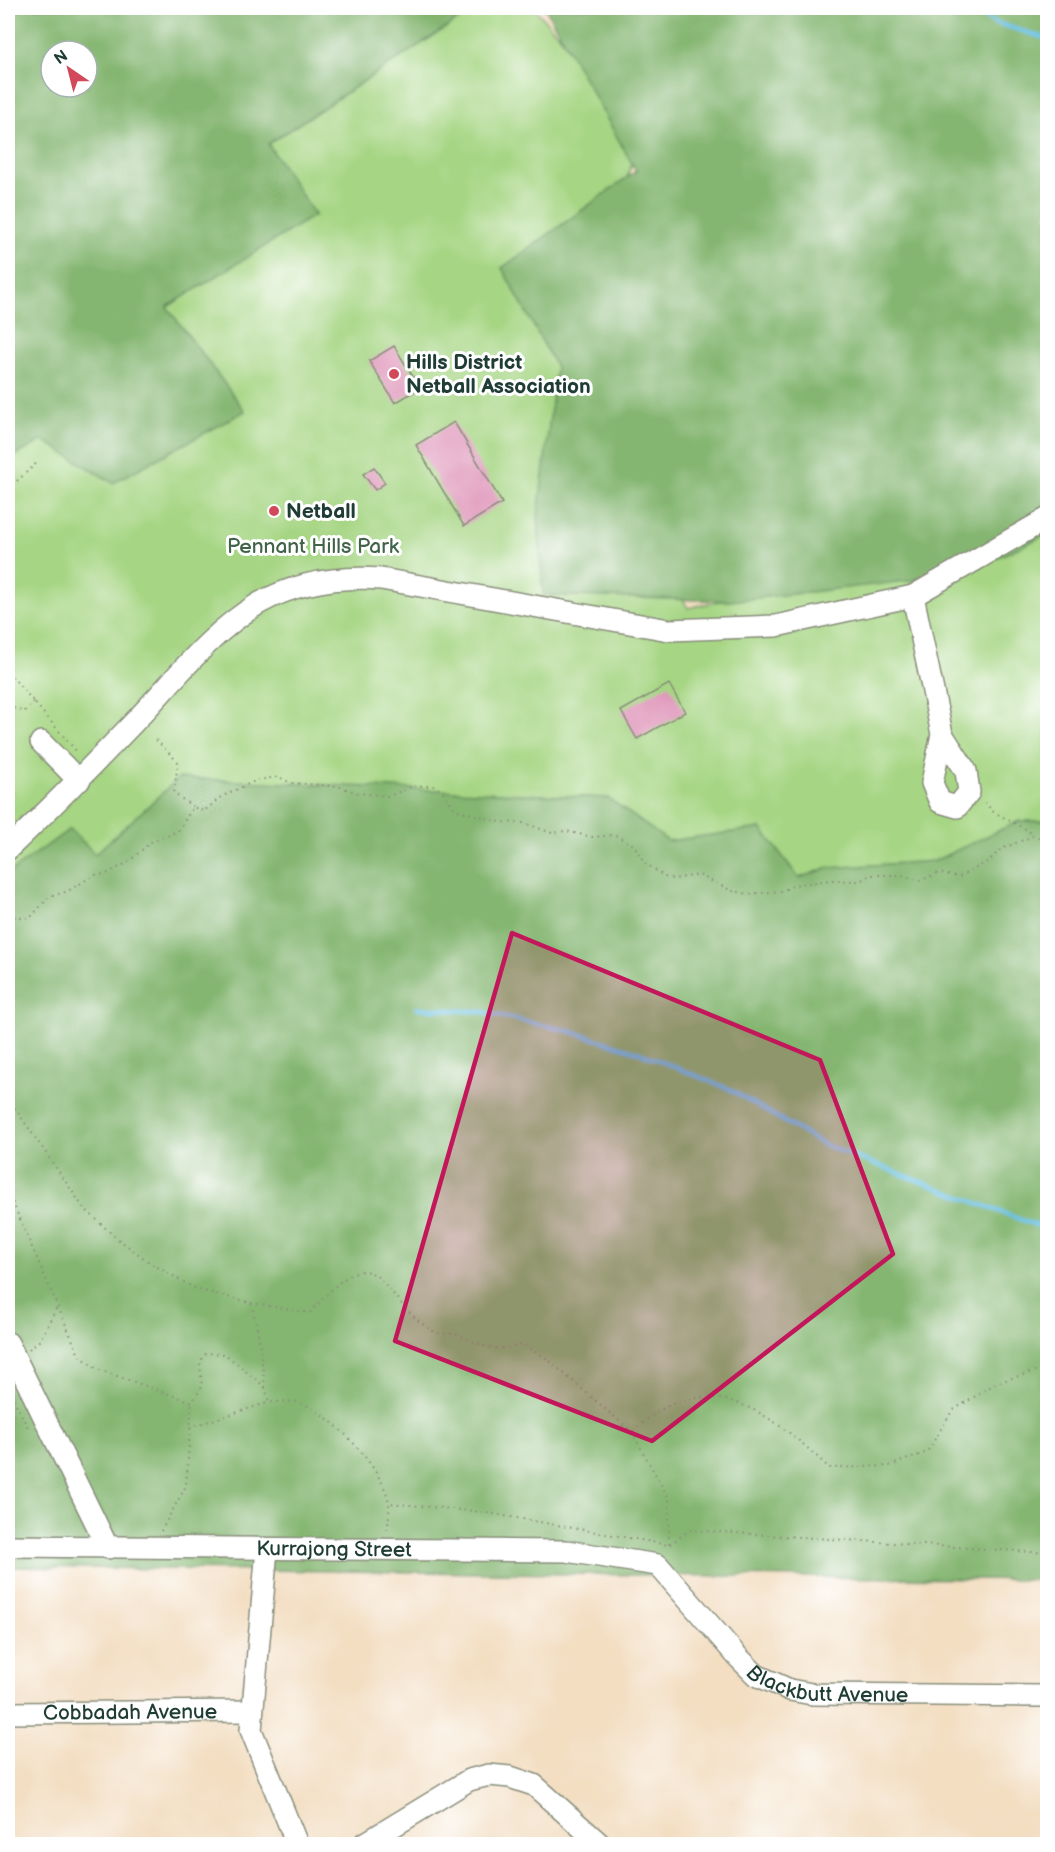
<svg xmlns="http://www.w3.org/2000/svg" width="1055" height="1852" viewBox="0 0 1055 1852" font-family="'Balsamiq Sans',sans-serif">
  <rect width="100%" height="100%" fill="#fff"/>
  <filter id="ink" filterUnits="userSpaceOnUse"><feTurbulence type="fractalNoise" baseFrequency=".0167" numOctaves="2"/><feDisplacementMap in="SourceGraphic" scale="12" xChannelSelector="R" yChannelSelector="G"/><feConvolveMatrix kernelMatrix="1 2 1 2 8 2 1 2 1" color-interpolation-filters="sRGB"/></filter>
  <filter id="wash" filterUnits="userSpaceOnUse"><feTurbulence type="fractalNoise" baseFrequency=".008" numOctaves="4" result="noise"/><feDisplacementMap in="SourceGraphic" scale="24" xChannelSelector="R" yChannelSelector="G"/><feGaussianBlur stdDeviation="1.35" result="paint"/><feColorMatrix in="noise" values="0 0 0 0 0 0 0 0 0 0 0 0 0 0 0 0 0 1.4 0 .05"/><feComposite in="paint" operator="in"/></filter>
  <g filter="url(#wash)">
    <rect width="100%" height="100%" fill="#f3dec2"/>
    <!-- green -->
    <path fill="#a6d583" stroke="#62895c" stroke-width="1.5" d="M405,8H534L644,130L557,374L688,608L892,563L1047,462V932L8,969V425L314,57Z"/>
    <!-- forest -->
    <g fill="#84b671" stroke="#527a52" stroke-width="1.5" fill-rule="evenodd">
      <path d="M8,8H476L268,144L315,215L167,307L245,411L113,483L43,440L8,460ZM51,51H87V87H51Z"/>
      <path d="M545,8H1047V534L960,575L730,601L543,595L538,516L556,367L502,268L636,171Z"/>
      <path d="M179,778L608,798L668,841L761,828L799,878L827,868L934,861L1019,821H1047V1580L8,1567V874L70,829L95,854Z"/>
    </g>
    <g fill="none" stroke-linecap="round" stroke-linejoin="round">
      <!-- stream -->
      <g stroke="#69c1e6" stroke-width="4.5">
        <path d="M973,8L993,22L1048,39"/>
        <path d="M417,1008L483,1012L569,1031L638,1052L729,1089L822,1144L1048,1230"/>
      </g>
    </g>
    <g id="blocks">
      <!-- building -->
      <g fill="#e099bc">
        <path d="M394,346L420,388L395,403L369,361Z"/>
        <path d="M454,422L502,503L464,526L416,445Z"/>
        <path d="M374,467L385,483L375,490L363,474Z"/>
        <path d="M669,684L685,712L637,739L621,711Z"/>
      </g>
    </g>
  </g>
  <g filter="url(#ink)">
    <use href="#blocks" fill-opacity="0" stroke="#898e7b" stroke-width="1.5"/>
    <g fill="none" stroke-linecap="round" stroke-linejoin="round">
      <!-- minor casing -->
      <g stroke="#898e7b" stroke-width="24">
        <g id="minor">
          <path d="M913,596L942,734L932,783L940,802L957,807L969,792L966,771L942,734"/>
          <path d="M41,742L79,781"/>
          <path d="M8,849C53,806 96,762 139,717C176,678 211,632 258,604C295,583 338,576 381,579L669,630L776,626L913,596L1048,518"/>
          <path d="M8,1343L108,1548"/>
          <path id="s1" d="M8,1546L566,1551L658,1565L737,1656L756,1675L790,1690L812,1694L1048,1696"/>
          <path d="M267,1549L251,1730L297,1844"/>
          <path id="s2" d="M8,1713L252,1711"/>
          <path d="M364,1844L469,1780L489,1775L510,1777L534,1785L600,1844"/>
        </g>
      </g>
      <!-- path -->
      <g stroke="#898e7b" stroke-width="2" stroke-dasharray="1.5 4.5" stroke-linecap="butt">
        <path d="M8,489L39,461"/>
        <path d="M8,672L78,753"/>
        <path d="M8,706L24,712L34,702"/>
        <path d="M156,740L178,762L174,793L193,807"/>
        <path d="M985,802L992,811L1029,831L1033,836"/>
        <path d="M8,916L30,918L49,897L68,891L94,875L106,874L127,863L151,842L178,831L193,807L204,811L221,797L257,780L279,777L291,783L337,786L358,793L389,796L413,786H433L442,791L455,809L500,822L524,823L552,833L566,831L592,837L615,835L634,845L645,863L665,877L673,879L699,875L732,891L749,894L782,891L794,885L830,880L860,881L870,875H902L919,881L939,873L959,877L989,861L1001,849L1033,836L1048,840"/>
        <path d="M8,1098L83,1207L114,1236L152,1264L196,1289L251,1303L258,1332L265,1387L225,1354L206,1353L200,1362L202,1387L192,1402L97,1369L79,1355L8,1192"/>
        <path d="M251,1303L310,1313C384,1225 374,1298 435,1332C443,1336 453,1332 461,1336C485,1347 496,1353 522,1344L545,1357L632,1432L669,1499V1545L483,1512L389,1503"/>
        <path d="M29,1349L40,1340L57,1307"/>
        <path d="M265,1387L269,1402C278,1402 289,1401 297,1402C329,1409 386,1472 389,1504C390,1513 388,1523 387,1532"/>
        <path d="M8,1388L28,1428"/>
        <path d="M190,1427L270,1402"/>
        <path d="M633,1431C642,1424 652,1415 662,1409C726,1374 785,1426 829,1468L889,1466L927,1452L952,1411L996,1383L1048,1367"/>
        <path d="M161,1531L186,1486L192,1402"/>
        <path d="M670,1544L690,1530L1048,1553"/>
      </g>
      <!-- minor -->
      <use href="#minor" stroke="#fff" stroke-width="21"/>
    </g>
  </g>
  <!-- marked area -->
  <path fill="#c2185b" fill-opacity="0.2" stroke="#c2185b" stroke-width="4.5" stroke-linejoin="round" d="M512,933L820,1060L893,1254L652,1441L395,1341Z"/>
  <!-- markers -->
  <g fill="#d1495b" stroke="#fff" stroke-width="2">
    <circle cx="394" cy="374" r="6"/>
    <circle cx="274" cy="511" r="6"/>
  </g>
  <g text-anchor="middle" stroke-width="6" stroke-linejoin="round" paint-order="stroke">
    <!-- poi labels -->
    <g font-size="21" font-weight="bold" fill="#1f3d34" stroke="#fff" text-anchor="start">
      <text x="406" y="369">Hills District<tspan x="406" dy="24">Netball Association</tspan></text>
      <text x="286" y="518">Netball</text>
    </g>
    <!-- park labels -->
    <g font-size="21" fill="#416348" stroke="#fff">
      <text x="313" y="553">Pennant Hills Park</text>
    </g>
    <!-- street labels -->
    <g font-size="21" fill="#1f3d34" stroke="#fff">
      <text dy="7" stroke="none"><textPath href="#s1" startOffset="326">Kurrajong Street</textPath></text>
      <text dy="7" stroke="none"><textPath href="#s1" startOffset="872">Blackbutt Avenue</textPath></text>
      <text dy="7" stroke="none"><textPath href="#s2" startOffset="122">Cobbadah Avenue</textPath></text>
    </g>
  </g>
  <!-- margin -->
  <rect width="1055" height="1852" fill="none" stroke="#fff" stroke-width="30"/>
  <!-- north arrow -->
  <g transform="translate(69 69) rotate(325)"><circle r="28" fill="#ffffff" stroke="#a5b1ae" stroke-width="1.5"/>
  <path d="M0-4.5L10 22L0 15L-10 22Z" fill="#d1495b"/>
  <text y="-9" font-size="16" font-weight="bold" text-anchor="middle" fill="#1f3d34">N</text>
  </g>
</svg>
